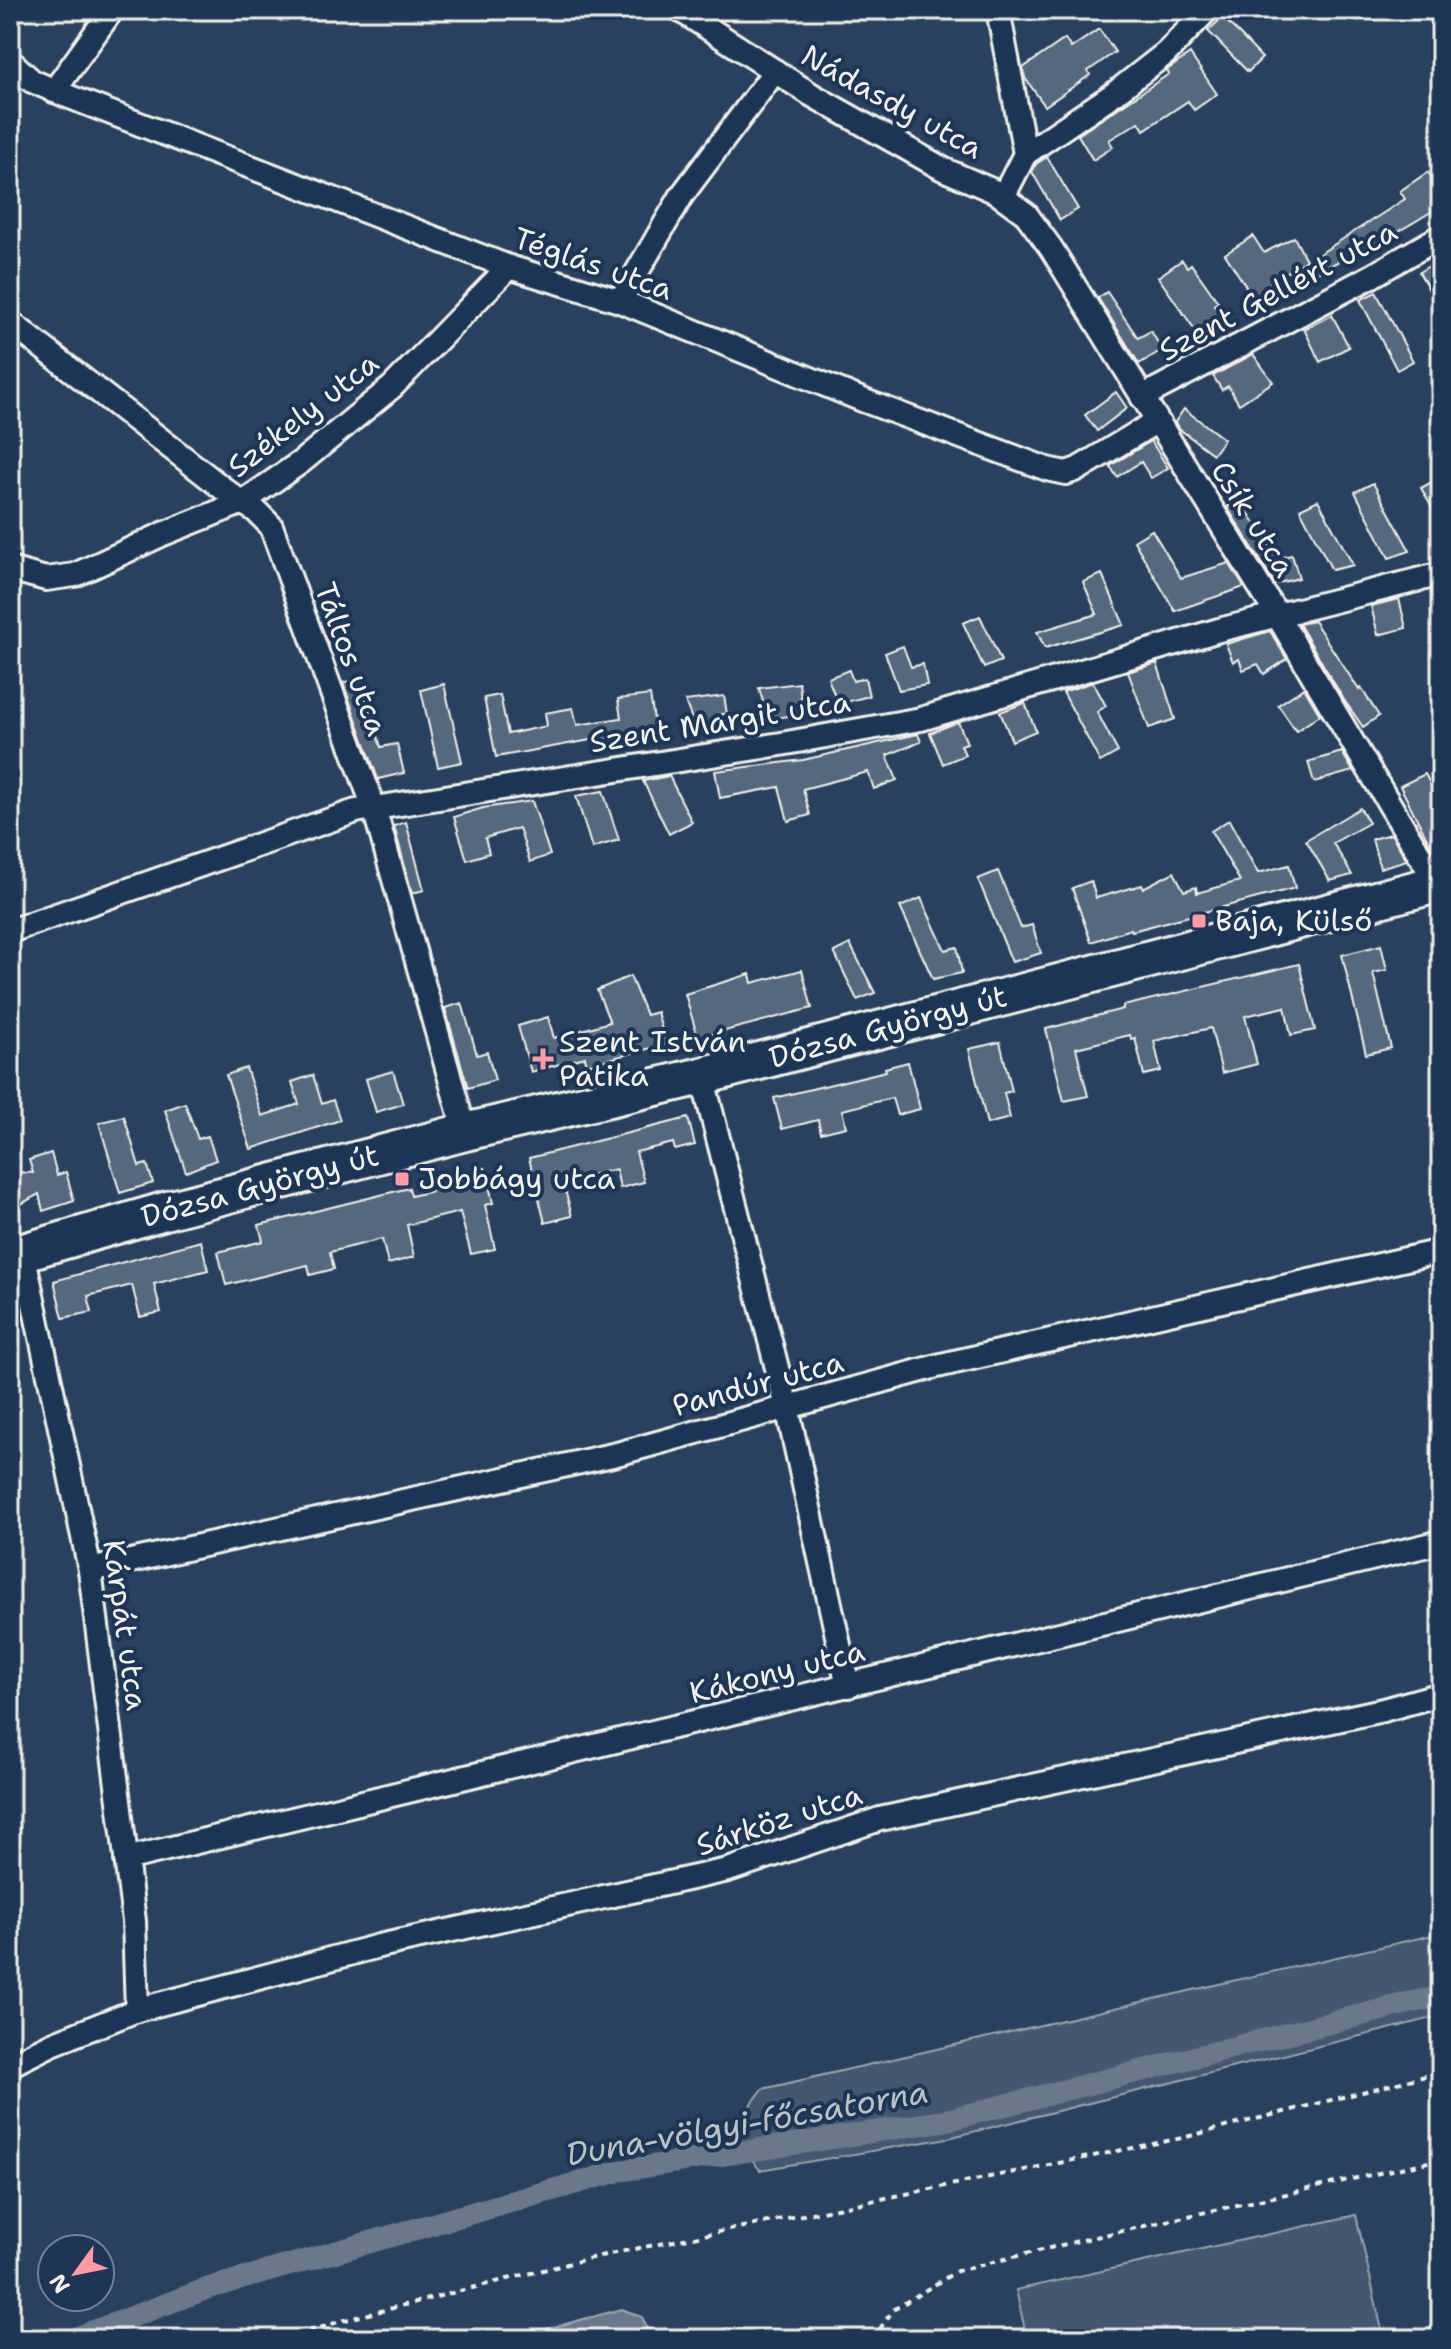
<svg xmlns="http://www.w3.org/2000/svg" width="1451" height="2349" viewBox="0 0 1451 2349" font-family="'Shantell Sans',sans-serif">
  <rect width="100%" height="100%" fill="#2a4060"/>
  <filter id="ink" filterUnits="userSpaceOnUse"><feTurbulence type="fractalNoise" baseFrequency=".0125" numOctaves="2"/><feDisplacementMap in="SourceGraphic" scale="16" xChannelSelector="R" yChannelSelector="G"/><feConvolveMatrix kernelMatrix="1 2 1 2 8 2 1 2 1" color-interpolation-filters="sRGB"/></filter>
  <g filter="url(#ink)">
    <!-- green -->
    <g fill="#445771" stroke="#9ca4ac" stroke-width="2">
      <path d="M1441,1933V2016L948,2138L760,2170L730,2132L763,2089Z"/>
      <path d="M1356,2215L1384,2339H1027L1016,2290Z"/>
    </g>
    <!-- water -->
    <path fill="#6a788a" stroke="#a1a8b0" stroke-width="2" d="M622,2309L642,2317L652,2339H508Z"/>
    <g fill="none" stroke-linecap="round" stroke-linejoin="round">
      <!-- canal -->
      <path stroke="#6a788a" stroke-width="22" d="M72,2339L209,2288L619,2171L943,2121L1412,2002L1441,1997"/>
    </g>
    <!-- building -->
    <g fill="#56677d" stroke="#f4f1e8" stroke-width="2">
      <path d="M1223,17L1262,58L1248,72L1208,31Z"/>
      <path d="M1099,29L1115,52L1088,71L1090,75L1045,106L1025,78L1023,68L1065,39L1071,48Z"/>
      <path d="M1190,54L1217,94L1194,110L1188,101L1144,130L1139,122L1109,140L1113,147L1093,160L1078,135L1169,74L1167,70Z"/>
      <path d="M1047,157L1078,209L1060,220L1032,172L1036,164Z"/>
      <path d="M1428,172L1441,191V206L1369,249L1368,247L1349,258L1348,256L1315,274L1307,262L1405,199L1400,191Z"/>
      <path d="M1253,236L1264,253L1294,237L1306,260L1270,283L1275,292L1256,302L1225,254Z"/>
      <path d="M1441,259V311L1419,272Z"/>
      <path d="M1182,260L1187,267L1191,264L1218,302L1214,305L1222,317L1198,334L1158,277Z"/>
      <path d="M1107,292L1138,338L1151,331L1162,350L1139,364L1098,298Z"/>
      <path d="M1376,292L1413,361L1397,370L1360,300Z"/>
      <path d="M1332,315L1349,347L1320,362L1304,329Z"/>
      <path d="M1253,354L1273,382L1239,404L1228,386L1222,390L1213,376Z"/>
      <path d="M1116,392L1127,408L1097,431L1085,415Z"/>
      <path d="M1184,409L1224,439L1213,454L1178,428L1175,422Z"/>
      <path d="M1151,441L1168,468L1151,478L1141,462L1117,477L1110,466Z"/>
      <path d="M1441,477V524L1421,488Z"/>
      <path d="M1373,483L1410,551L1389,558L1355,492Z"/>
      <path d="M1240,500L1278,558L1292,555L1299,578L1275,584L1227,507Z"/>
      <path d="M1318,500L1353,565L1332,570L1300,509Z"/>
      <path d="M1152,530L1181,578L1229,563L1244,587L1175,611L1134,541Z"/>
      <path d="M1102,574L1124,625L1045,648L1037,632L1097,614L1083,582Z"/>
      <path d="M1399,599L1406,628L1378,635L1371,606Z"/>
      <path d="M980,616L1001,661L984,668L963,623Z"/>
      <path d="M1314,621L1359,690L1361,688L1379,716L1363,727L1344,700L1299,624Z"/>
      <path d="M1270,631L1287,659L1264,674L1258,664L1243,670L1239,659L1233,662L1226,644Z"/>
      <path d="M903,646L911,667L923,664L927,685L899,690L885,653Z"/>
      <path d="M1157,663L1175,719L1149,728L1128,672Z"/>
      <path d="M849,670L853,681L865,678L869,696L838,704L828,678Z"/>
      <path d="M359,678L381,747L397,744L404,773L378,779L343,683Z"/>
      <path d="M1093,682L1106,706L1097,712L1118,752L1100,762L1063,692Z"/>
      <path d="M799,683L803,714L768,719L759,688Z"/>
      <path d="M444,684L462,762L438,767L421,690Z"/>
      <path d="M1304,688L1320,715L1296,731L1278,705Z"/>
      <path d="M500,695L508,734L547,726L545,713L573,708L577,725L621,718L618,699L650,695L656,732L602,740V738L496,757L484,698Z"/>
      <path d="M724,696L727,714H722L723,724L695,727L685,701Z"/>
      <path d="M1025,703L1036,731L1012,741L1000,712Z"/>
      <path d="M958,722L967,743L961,745L965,755L943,764L930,733Z"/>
      <path d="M918,734L921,742L887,755L897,780L874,789L868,772L803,789L810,815L788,821L779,787L720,798L715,771L803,760Z"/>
      <path d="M1342,752L1353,771L1314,782L1308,762Z"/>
      <path d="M1425,774L1441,804V850L1434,852L1400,786Z"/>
      <path d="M669,776L692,822L669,834L643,781Z"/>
      <path d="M603,791L619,840L592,848L576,796Z"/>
      <path d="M532,801L550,855L530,862L519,828L485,838L489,853L467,860L454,817L483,808Z"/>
      <path d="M1360,808L1369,823L1333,843L1352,875L1330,881L1306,840Z"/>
      <path d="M1229,820L1258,873L1289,865L1295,888L1132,931L1131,929L1091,942L1072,888L1091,881L1096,898L1142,885L1143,888L1174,872L1184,891L1196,887L1197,893L1240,881L1211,831Z"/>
      <path d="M406,822L424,890L412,893L394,826Z"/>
      <path d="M1391,834L1407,860L1380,868L1372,839Z"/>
      <path d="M998,871L1021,928L1032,925L1041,953L1012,962L978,879Z"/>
      <path d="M921,898L945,950L957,947L962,973L933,979L900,907Z"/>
      <path d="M850,944L875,993L857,1000L834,952Z"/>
      <path d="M1381,945L1387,970L1373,973L1391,1048L1366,1054L1342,955Z"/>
      <path d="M1299,964L1315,1030L1291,1035L1285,1007L1245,1016L1257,1064L1222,1073L1211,1028L1154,1041L1161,1071L1144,1075L1135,1038L1131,1039L1130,1035L1076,1048L1088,1096L1064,1101L1046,1029L1123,1009V1006Z"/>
      <path d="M802,970L812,1008L698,1038L685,994L750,974L752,983Z"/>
      <path d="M630,976L646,1015L657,1012L666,1044L587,1065L585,1057L531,1072L518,1026L548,1017L554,1038L610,1022L597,990Z"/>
      <path d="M462,1003L477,1055L487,1052L495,1080L468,1088L445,1008Z"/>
      <path d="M1000,1042L1012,1091L1004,1093L1010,1118L987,1124L969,1049Z"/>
      <path d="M908,1062L920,1109L897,1115L892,1098L842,1110L846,1127L821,1133L818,1120L782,1129L774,1098L886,1071L885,1068Z"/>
      <path d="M246,1068L262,1116L299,1104L292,1082L313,1075L322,1104L333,1100L340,1120L251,1149L226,1075Z"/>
      <path d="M393,1071L403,1104L376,1112L366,1079Z"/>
      <path d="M185,1103L198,1139L208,1136L216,1160L186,1172L165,1110Z"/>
      <path d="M124,1116L139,1166L147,1164L153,1183L120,1193L99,1123Z"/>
      <path d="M688,1118L695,1145L675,1150L673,1143L636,1152L644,1182L620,1188L616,1169L563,1182L572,1216L545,1223L529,1158Z"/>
      <path d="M51,1153L57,1175L66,1172L74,1201L43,1211L39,1194L10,1210V1172L33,1173L29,1160Z"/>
      <path d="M485,1168L493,1203L485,1205L495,1249L471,1254L460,1212L407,1225L414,1257L388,1264L382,1239L330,1252L334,1269L310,1275L308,1265L226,1285L218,1252L263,1241L259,1225L409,1188L411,1196L454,1186L452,1176Z"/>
      <path d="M201,1241L208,1270L154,1284L161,1312L140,1317L132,1285L88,1296L92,1312L63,1318L54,1281Z"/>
    </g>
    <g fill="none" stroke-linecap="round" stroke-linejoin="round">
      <!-- minor casing -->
      <g stroke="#f4f1e8" stroke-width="28">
        <g id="minor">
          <path d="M680,10L812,95L943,169L996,192L1026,214L1051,248L1277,615L1437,884"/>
          <path d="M998,10L1025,154L1003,197"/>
          <path d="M10,61L32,81L62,94L509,267L620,301L865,401L1047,469L1066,473L1078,469L1157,421"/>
          <path d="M54,91L112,10"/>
          <path d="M1025,154L1115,93L1166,53L1207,10"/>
          <path d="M620,301L682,195L775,71"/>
          <path d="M10,322L234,497L256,511L271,526L374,808L465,1132"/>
          <path d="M1142,397L1372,276L1441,236"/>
          <path d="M10,569L46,579L75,575L163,534L243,502L301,462L392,387L509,267"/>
          <path d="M10,931L356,811L781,744L921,719L1219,630L1441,574"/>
          <path d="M702,1076L787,1407L848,1686"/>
          <path d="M23,1252L90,1570L134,1921L137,2010"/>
          <path d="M90,1570L617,1454L937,1366L1441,1251"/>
          <path d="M126,1859L1441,1542"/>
          <path d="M10,2065L52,2044L137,2010L379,1946L728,1870L880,1819L1383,1710L1441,1694"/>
        </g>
      </g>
      <!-- primary casing -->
      <g stroke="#f4f1e8" stroke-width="42">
        <path id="primary" d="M10,1256L168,1210L465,1132L702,1076L1441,883"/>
      </g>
      <!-- path -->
      <g stroke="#f4f1e8" stroke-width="4" stroke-dasharray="6 6" stroke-linecap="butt">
        <path d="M286,2339L341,2321L595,2257L1182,2138L1441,2072"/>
        <path d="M873,2339L893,2310L957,2271L1078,2241L1441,2159"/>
      </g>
      <!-- minor -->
      <use href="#minor" stroke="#1d3557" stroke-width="22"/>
      <!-- primary -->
      <use href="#primary" stroke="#1d3557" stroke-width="36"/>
    </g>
  </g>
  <!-- markers -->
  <g fill="#ff9aa2" stroke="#1d3557" stroke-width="3">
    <rect x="1191" y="913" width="16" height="16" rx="4"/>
    <path d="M539 1047h8v8h8v8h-8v8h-8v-8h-8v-8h8z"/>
    <rect x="394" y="1171" width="16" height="16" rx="4"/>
  </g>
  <g text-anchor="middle" stroke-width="8" stroke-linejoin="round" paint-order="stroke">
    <!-- street labels -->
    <g font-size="30" fill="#f4f1e8" stroke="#1d3557">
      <text transform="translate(892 102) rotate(29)" y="10">Nádasdy utca</text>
      <text transform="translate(593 264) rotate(19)" y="10">Téglás utca</text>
      <text transform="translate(1278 291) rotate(-28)" y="10">Szent Gellért utca</text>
      <text transform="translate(303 415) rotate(-38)" y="10">Székely utca</text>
      <text transform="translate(1253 519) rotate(58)" y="10">Csík utca</text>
      <text transform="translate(351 659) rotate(70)" y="10">Táltos utca</text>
      <text transform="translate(720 722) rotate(-9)" y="10">Szent Margit utca</text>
      <text transform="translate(888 1027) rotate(-15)" y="10">Dózsa György út</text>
      <text transform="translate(260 1186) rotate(-15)" y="10">Dózsa György út</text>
      <text transform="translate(758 1384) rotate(-15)" y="10">Pandúr utca</text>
      <text transform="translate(125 1625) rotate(82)" y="10">Kárpát utca</text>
      <text transform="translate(777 1672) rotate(-14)" y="10">Kákony utca</text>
      <text transform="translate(779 1820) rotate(-18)" y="10">Sárköz utca</text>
    </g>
    <!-- poi labels -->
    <g font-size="30" fill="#f4f1e8" stroke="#1d3557" text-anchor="start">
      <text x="1215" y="931">Baja, Külső</text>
      <text x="559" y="1052">Szent István<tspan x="559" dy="34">Patika</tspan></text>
      <text x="418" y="1189">Jobbágy utca</text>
    </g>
    <!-- water labels -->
    <g font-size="32" font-style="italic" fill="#bdc1c2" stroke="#1d3557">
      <text transform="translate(747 2123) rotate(-10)" y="11">Duna-völgyi-főcsatorna</text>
    </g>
  </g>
  <!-- margin -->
  <rect width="1451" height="2349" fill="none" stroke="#1d3557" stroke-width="40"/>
  <rect x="20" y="20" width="1411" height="2309" fill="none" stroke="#f4f1e8" stroke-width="3" filter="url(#ink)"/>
  <!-- north arrow -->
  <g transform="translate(76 2273) rotate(237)"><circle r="38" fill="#1d3557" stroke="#738091" stroke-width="2"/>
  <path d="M0-6L14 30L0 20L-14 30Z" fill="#ff9aa2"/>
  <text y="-12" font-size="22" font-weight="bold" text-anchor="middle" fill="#f4f1e8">N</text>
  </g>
</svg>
